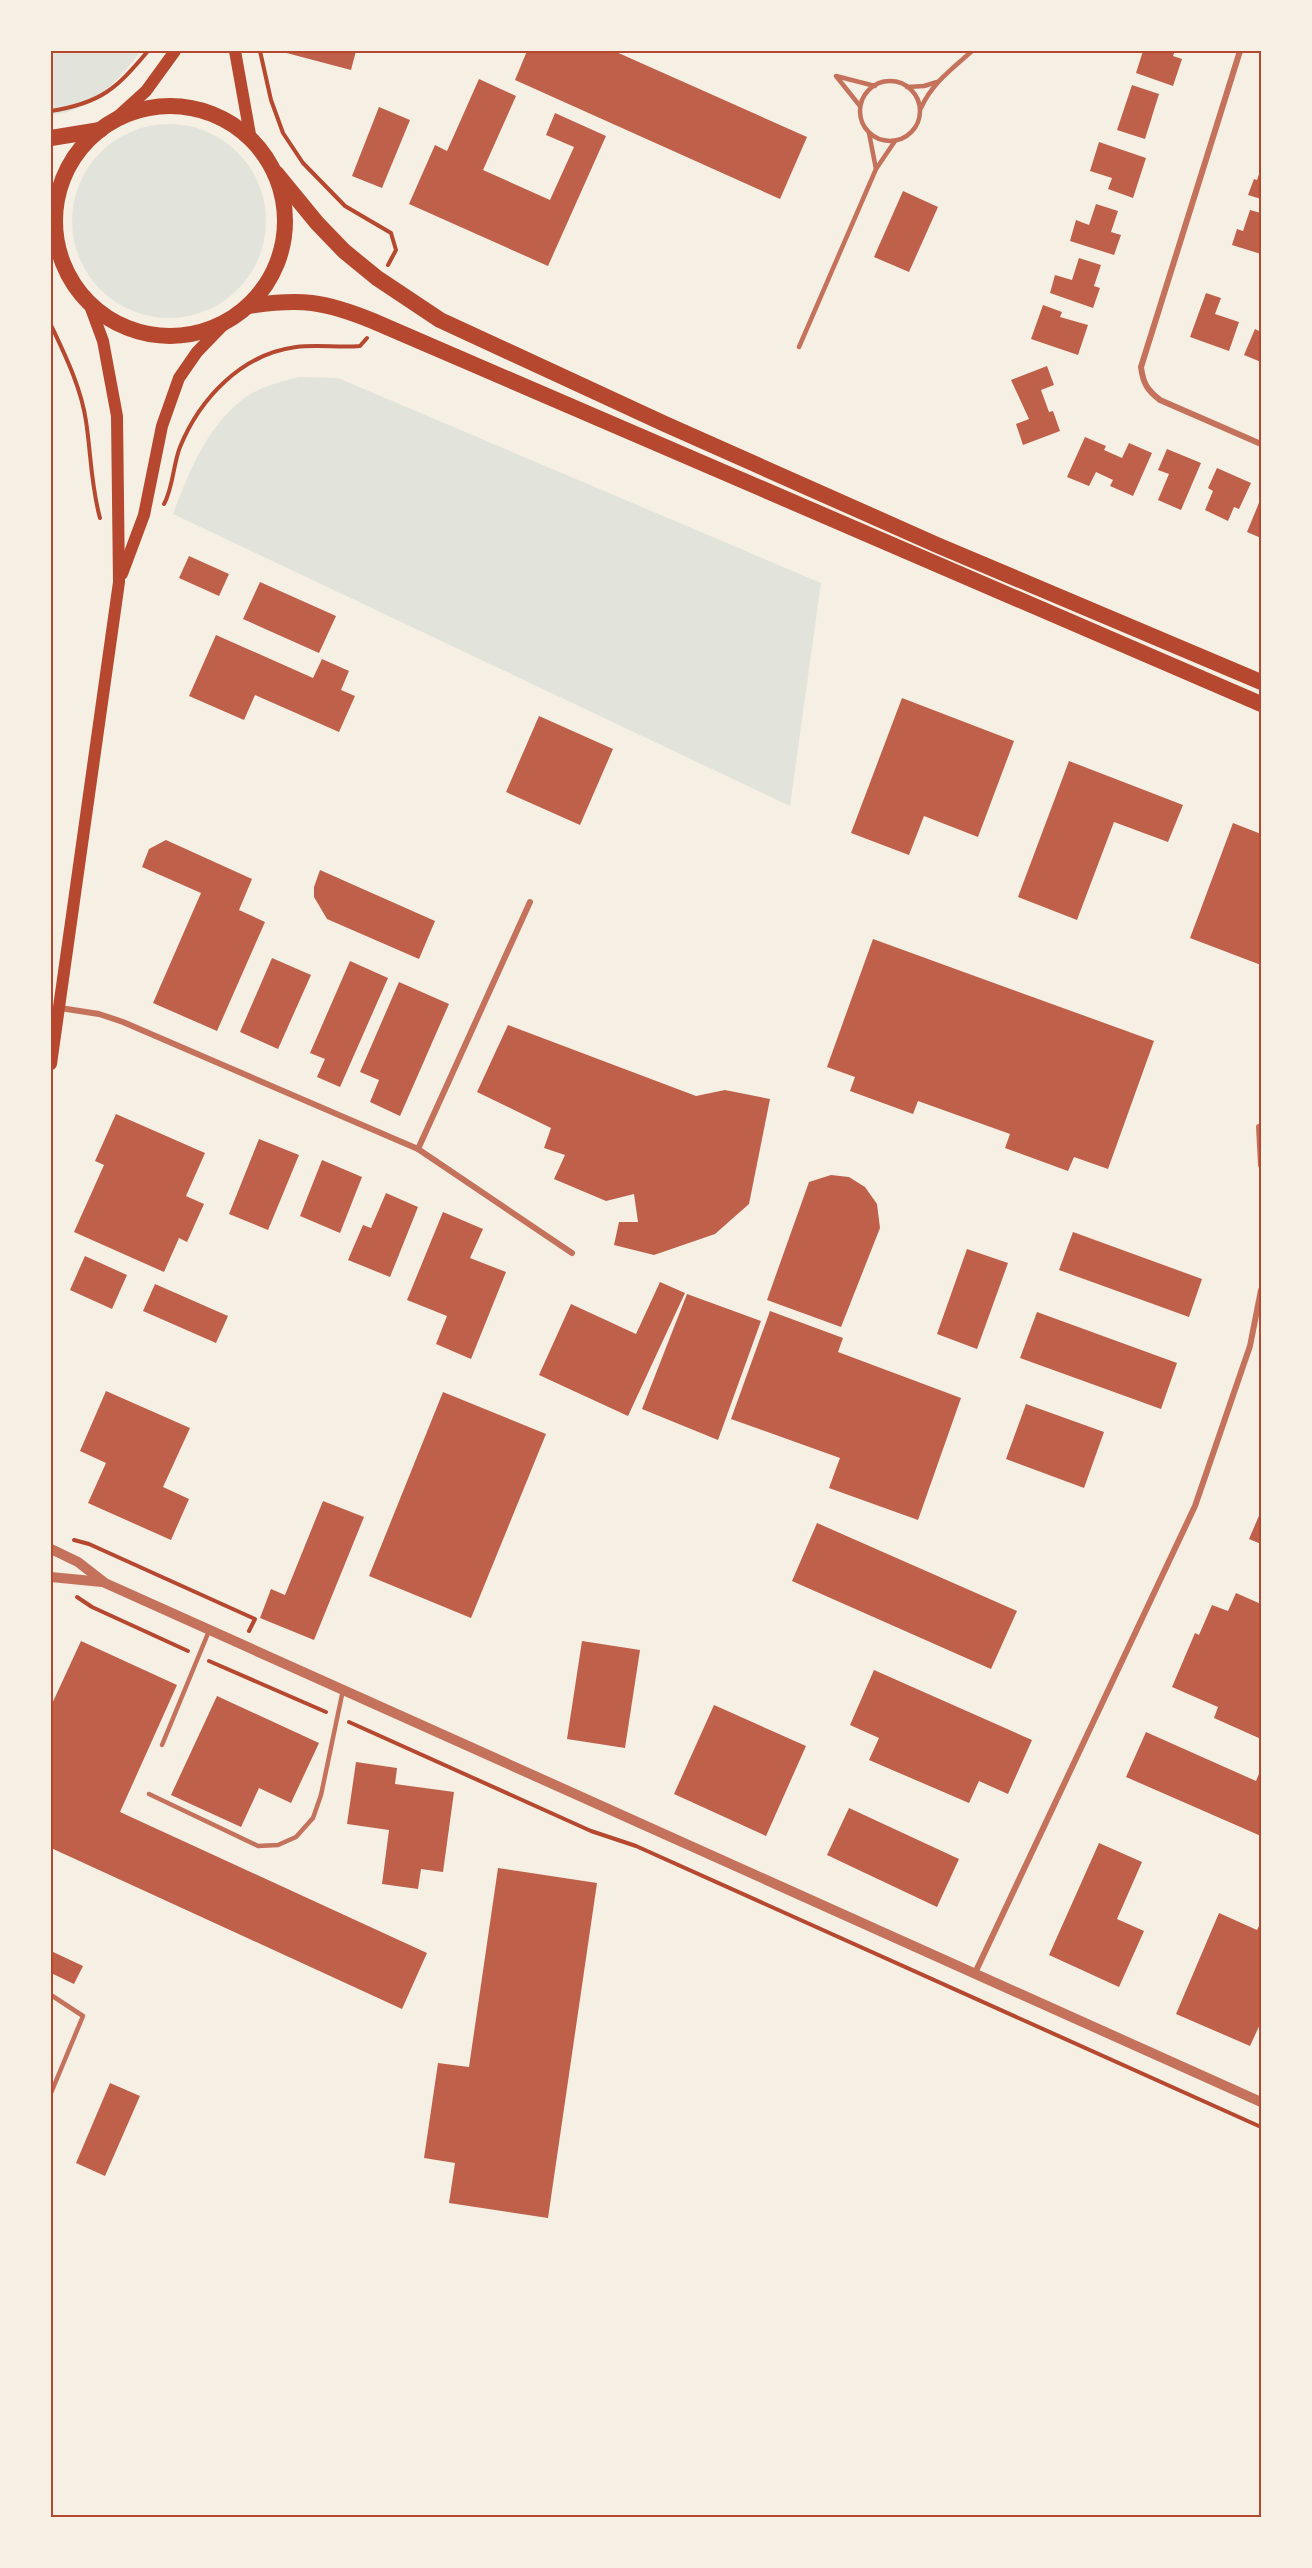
<svg xmlns="http://www.w3.org/2000/svg" width="1312" height="2568" viewBox="0 0 1312 2568" font-family="'Sofia Sans Condensed',sans-serif">
  <rect width="100%" height="100%" fill="#f6efe4"/>
  <!-- green -->
  <g fill="#e2e4dc">
    <path d="M51,51H141C118,81 90,112 51,115Z"/>
    <circle cx="169" cy="221" r="97"/>
    <path d="M299,377L338,378L821,583L790,806L173,514C189,472 206,428 243,399C259,387 280,382 299,377Z"/>
  </g>
  <!-- building -->
  <g fill="#bf614a">
    <path d="M279,51H356L351,70Z"/>
    <path d="M527,51H614L807,137L780,199L515,80Z"/>
    <path d="M1143,51H1175L1173,56L1182,59L1173,86L1136,73Z"/>
    <path d="M479,79L516,96L483,170L550,200L574,147L546,135L555,113L606,136L548,266L409,204L435,145L447,151Z"/>
    <path d="M1132,85L1159,94L1145,139L1117,130Z"/>
    <path d="M379,107L410,120L382,188L352,176Z"/>
    <path d="M1099,142L1146,158L1133,198L1108,189L1112,178L1090,171Z"/>
    <path d="M1261,168V199L1248,195L1254,179L1257,180Z"/>
    <path d="M903,191L938,207L909,272L874,257Z"/>
    <path d="M1096,204L1118,211L1111,232L1121,235L1114,255L1070,241L1076,220L1089,225Z"/>
    <path d="M1250,210L1261,213V254L1232,245L1237,229L1243,231Z"/>
    <path d="M1079,258L1101,265L1094,286L1100,288L1093,308L1050,293L1055,275L1072,280Z"/>
    <path d="M1206,293L1221,298L1215,314L1239,322L1229,351L1190,337Z"/>
    <path d="M1043,305L1062,312L1060,317L1088,325L1078,355L1031,339Z"/>
    <path d="M1255,329L1261,332V362L1244,355Z"/>
    <path d="M1047,366L1054,385L1041,390L1049,412L1053,411L1060,431L1023,445L1016,424L1029,419L1011,380Z"/>
    <path d="M1085,437L1106,446L1104,450L1122,458L1129,443L1152,453L1133,496L1110,486L1113,480L1096,472L1089,486L1067,477Z"/>
    <path d="M1167,449L1201,463L1181,510L1158,500L1169,474L1158,470Z"/>
    <path d="M1217,468L1251,483L1239,509L1234,507L1228,521L1205,510L1213,491L1208,488Z"/>
    <path d="M1261,498V538L1247,532Z"/>
    <path d="M189,556L229,574L219,596L179,578Z"/>
    <path d="M260,582L336,616L319,653L243,619Z"/>
    <path d="M216,635L313,678L322,659L349,671L341,690L355,696L339,732L255,695L244,720L189,696Z"/>
    <path d="M902,698L1014,741L978,837L924,816L909,855L851,833Z"/>
    <path d="M539,716L613,749L580,825L506,792Z"/>
    <path d="M1069,761L1183,805L1168,842L1114,822L1077,920L1018,897Z"/>
    <path d="M1233,823L1261,834V965L1190,938Z"/>
    <path d="M166,840L252,879L239,910L265,922L217,1031L153,1003L201,893L142,867L149,849Z"/>
    <path d="M320,870L435,921L419,959L327,919L314,897V887Z"/>
    <path d="M873,939L1154,1041L1108,1169L1074,1157L1068,1171L1005,1148L1010,1134L918,1101L913,1114L850,1091L855,1077L827,1067Z"/>
    <path d="M272,958L311,975L278,1049L240,1032Z"/>
    <path d="M350,961L388,978L340,1087L317,1077L325,1059L310,1053Z"/>
    <path d="M399,982L449,1004L400,1116L370,1102L379,1080L360,1072Z"/>
    <path d="M508,1025L696,1096L725,1090L770,1099L749,1204L715,1234L654,1255L614,1245L619,1222H638L634,1194L606,1201L554,1179L565,1155L544,1148L551,1128L477,1092Z"/>
    <path d="M116,1114L205,1153L186,1196L204,1204L187,1242L179,1238L164,1272L74,1232L104,1165L95,1161Z"/>
    <path d="M259,1139L299,1155L268,1230L229,1214Z"/>
    <path d="M322,1160L362,1177L340,1233L300,1216Z"/>
    <path d="M831,1175L849,1177L865,1187L877,1204L880,1228L841,1327L767,1300L809,1182Z"/>
    <path d="M386,1193L418,1207L390,1277L348,1260L363,1225L371,1228Z"/>
    <path d="M443,1212L483,1229L470,1258L506,1272L471,1359L436,1344L447,1316L407,1300Z"/>
    <path d="M1073,1232L1202,1279L1189,1317L1059,1270Z"/>
    <path d="M967,1249L1008,1263L977,1349L937,1334Z"/>
    <path d="M85,1256L127,1275L112,1309L70,1290Z"/>
    <path d="M660,1282L685,1293L628,1416L539,1375L571,1304L636,1334Z"/>
    <path d="M155,1284L228,1316L216,1343L143,1311Z"/>
    <path d="M687,1294L761,1321L718,1440L642,1409Z"/>
    <path d="M770,1311L843,1338L838,1352L961,1398L918,1520L829,1488L840,1458L731,1419Z"/>
    <path d="M1037,1312L1177,1363L1161,1409L1020,1358Z"/>
    <path d="M106,1391L190,1428L163,1487L189,1499L171,1540L88,1503L106,1463L80,1451Z"/>
    <path d="M443,1392L546,1434L471,1618L369,1576Z"/>
    <path d="M1026,1404L1104,1432L1084,1488L1006,1459Z"/>
    <path d="M323,1501L364,1517L314,1640L260,1618L271,1589L285,1595Z"/>
    <path d="M1261,1511V1544L1249,1539Z"/>
    <path d="M817,1523L1017,1611L991,1669L792,1581Z"/>
    <path d="M1236,1593L1261,1604V1739L1214,1718L1218,1707L1172,1687L1195,1633L1199,1635L1212,1605L1228,1611Z"/>
    <path d="M81,1641L177,1685L120,1812L427,1953L402,2009L51,1848V1786L53,1781L51,1780V1706Z"/>
    <path d="M582,1641L640,1650L625,1748L567,1739Z"/>
    <path d="M874,1670L1032,1740L1008,1794L979,1781L969,1803L869,1760L879,1738L850,1725Z"/>
    <path d="M217,1696L319,1743L291,1803L259,1788L241,1827L171,1795Z"/>
    <path d="M714,1705L806,1746L766,1836L674,1794Z"/>
    <path d="M1146,1732L1256,1781L1261,1769V1836L1126,1777Z"/>
    <path d="M356,1762L397,1768L395,1784L454,1792L443,1872L421,1869L418,1889L382,1884L389,1830L347,1824Z"/>
    <path d="M849,1808L959,1859L937,1907L827,1855Z"/>
    <path d="M1099,1843L1142,1862L1117,1919L1144,1931L1119,1987L1049,1955Z"/>
    <path d="M498,1868L597,1883L548,2218L449,2203L455,2163L424,2158L438,2063L469,2067Z"/>
    <path d="M1219,1913L1257,1930L1261,1922V2022L1250,2046L1176,2014Z"/>
    <path d="M51,1951L83,1966L74,1984L51,1973Z"/>
    <path d="M110,2083L140,2096L105,2176L76,2163Z"/>
  </g>
  <g fill="none" stroke-linecap="round" stroke-linejoin="round">
    <!-- path -->
    <g stroke="#b5482f" stroke-width="4">
      <path d="M260,51L271,100L283,133L303,163L345,206L391,233L396,250L388,265"/>
      <path d="M51,111C101,103 116,89 148,51"/>
      <path d="M51,325C65,355 81,387 86,421C91,454 91,486 100,518"/>
      <path d="M164,504C173,488 173,465 180,447C200,398 242,354 296,347C317,344 339,348 360,346L367,338"/>
      <path d="M74,1540L89,1544L255,1619L249,1631"/>
      <path d="M77,1597L92,1607L188,1651"/>
      <path d="M209,1661L326,1712"/>
      <path d="M349,1722L591,1831L636,1846L1261,2127"/>
    </g>
    <!-- service -->
    <g stroke="#c5725c" stroke-width="4.5">
      <circle cx="890" cy="111" r="30"/>
      <path d="M907,87L924,86L937,82"/>
      <path d="M860,106L836,76L875,86"/>
      <path d="M921,108C932,83 952,69 972,51"/>
      <path d="M869,133L876,169L895,141"/>
      <path d="M799,347L876,169"/>
      <path d="M162,1745L209,1631"/>
      <path d="M149,1794L258,1846L278,1845L296,1837L313,1818L321,1795L343,1690"/>
      <path d="M51,1995L83,2016L51,2093"/>
    </g>
    <!-- minor -->
    <g stroke="#c5725c" stroke-width="6">
      <path d="M1240,51L1141,367C1143,383 1147,390 1160,400L1261,444"/>
      <path d="M60,1008L99,1014L123,1022L418,1149L572,1253"/>
      <path d="M1259,1127L1261,1165"/>
      <path d="M418,1149L530,902"/>
      <path d="M975,1973L1195,1506L1250,1346L1261,1290"/>
    </g>
    <!-- tertiary -->
    <g stroke="#c5725c" stroke-width="10">
      <path d="M51,1549L78,1562L105,1583L1261,2102"/>
      <path d="M51,1577L102,1582"/>
    </g>
    <!-- secondary -->
    <g stroke="#b5482f" stroke-width="12">
      <path d="M235,51L251,140"/>
      <path d="M114,120L146,91L175,51"/>
      <path d="M122,574L144,515L162,426L179,378L197,352L226,322"/>
      <path d="M51,1064L119,582L117,416L103,341L89,303"/>
    </g>
    <!-- trunk -->
    <g stroke="#b5482f" stroke-width="16">
      <circle cx="170" cy="221" r="115"/>
      <path d="M51,138L100,130"/>
      <path d="M276,173L317,223L344,251L377,278L440,320L665,424L937,545L1261,682"/>
      <path d="M248,306C301,298 324,301 373,321L1261,704"/>
    </g>
  </g>
  <!-- border -->
  <rect width="1312" height="2568" fill="none" stroke="#f6efe4" stroke-width="105"/>
  <rect x="52" y="52" width="1208" height="2464" fill="none" stroke="#b5482f" stroke-width="2"/>
</svg>
